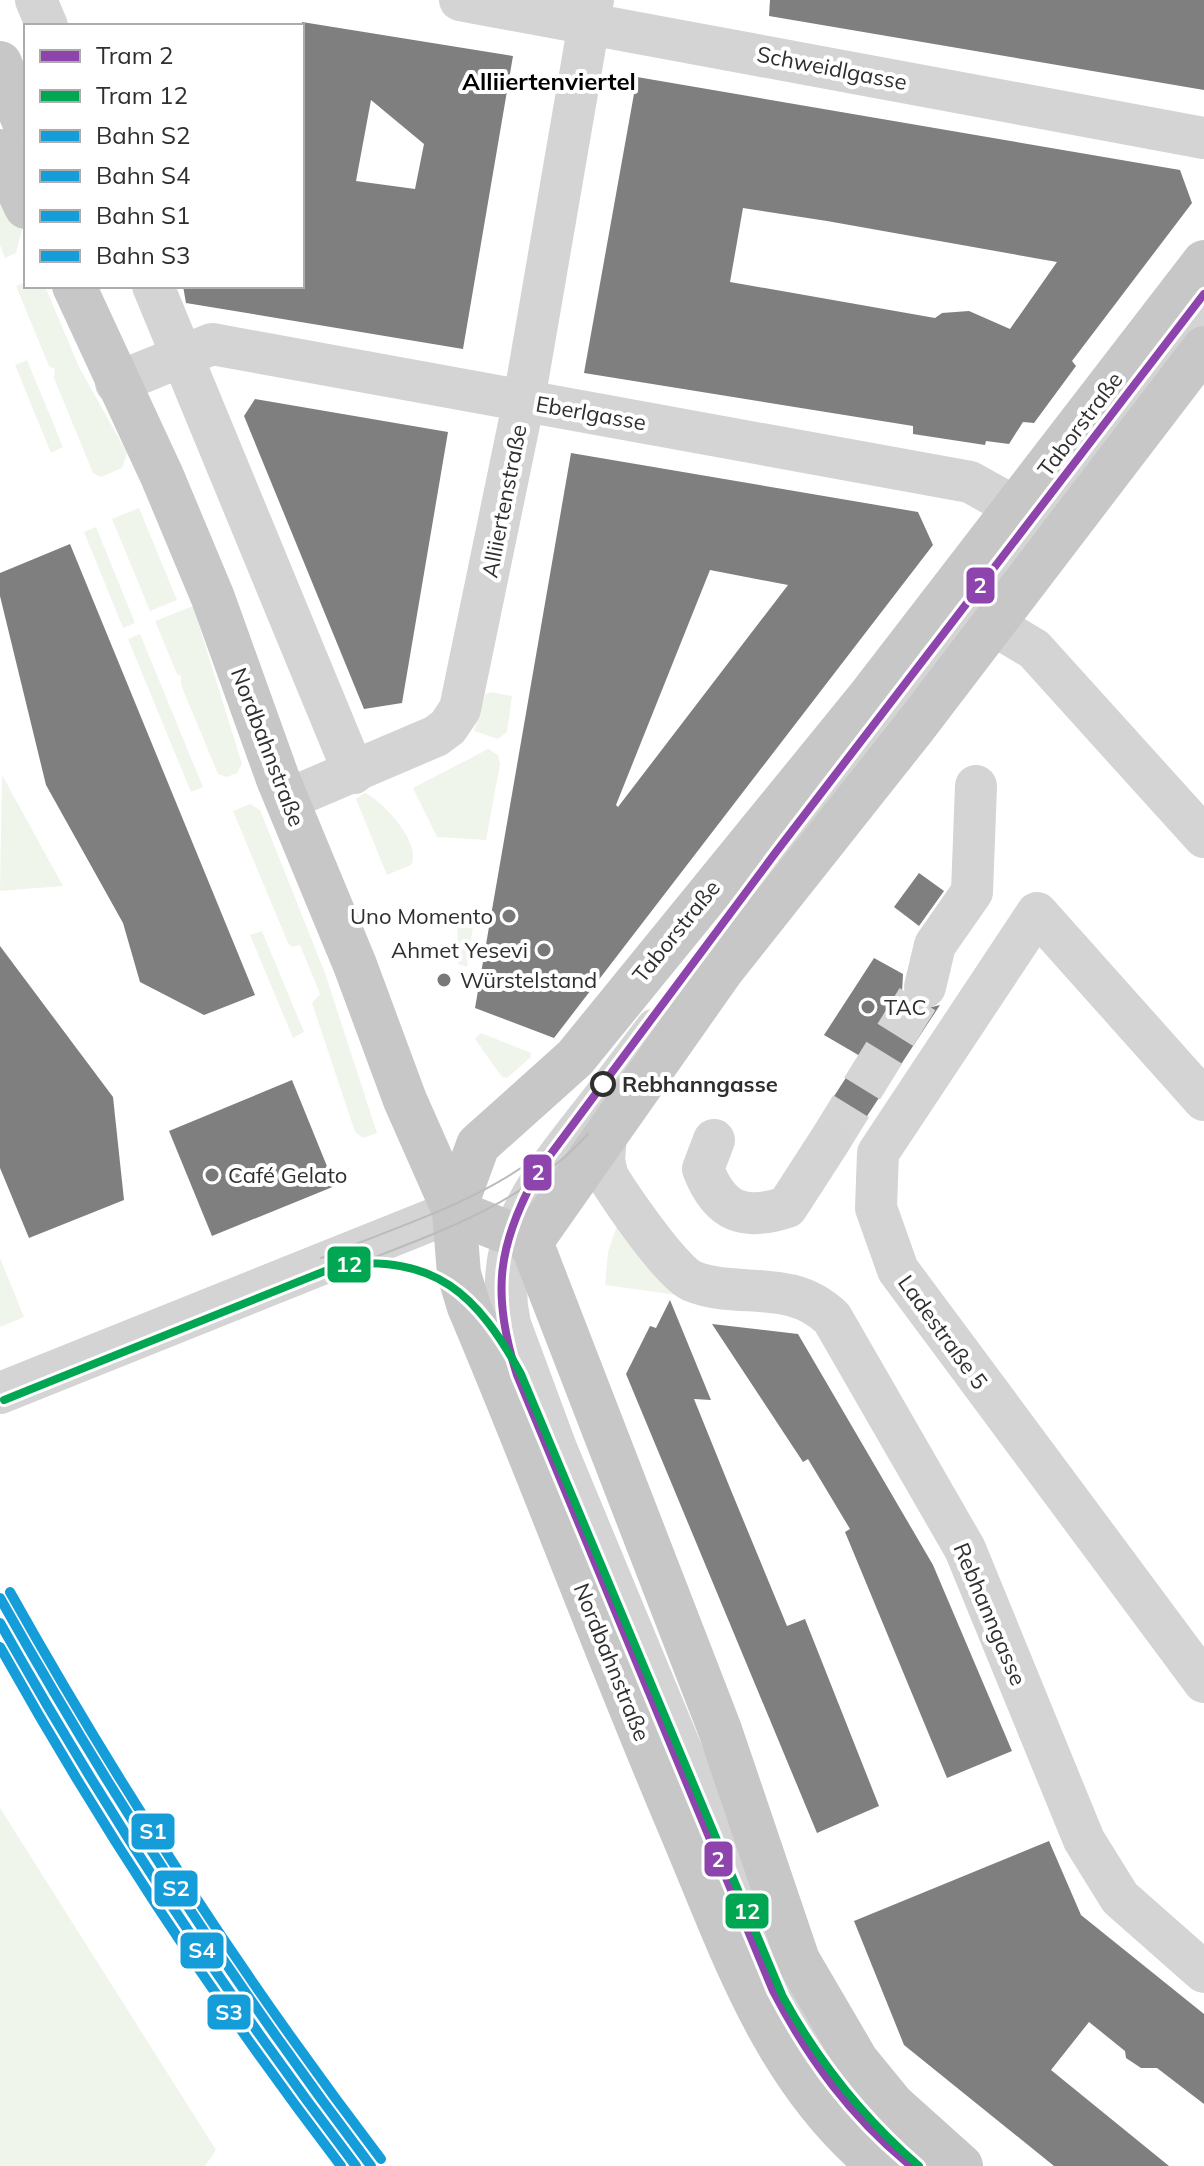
<svg xmlns="http://www.w3.org/2000/svg" width="1204" height="2166" viewBox="0 0 1204 2166" font-family="Mulish,sans-serif">
  <rect width="100%" height="100%" fill="#fff"/>
  <!-- green -->
  <g fill="#f0f5ec">
    <path d="M0,178L22,230L16,253L5,258L0,245Z"/>
    <path d="M26,282V286H45L79,367L127,453L122,468L101,477L93,473L54,378L55,369L49,366L16,286Z"/>
    <path d="M27,360L63,447L51,453L15,365Z"/>
    <path d="M139,508L177,600L150,611L112,519Z"/>
    <path d="M96,527L135,623L123,628L84,532Z"/>
    <path d="M193,606L242,764L237,773L227,777L218,774L181,685V676L177,674L155,621Z"/>
    <path d="M140,634L203,787L191,792L128,639Z"/>
    <path d="M490,692L512,696L507,732L498,739L474,731L485,695Z"/>
    <path d="M488,749L498,755L500,764L486,840L437,837L413,788Z"/>
    <path d="M2,775L63,886L0,891Z"/>
    <path d="M365,793C384,802 422,844 411,865L387,875L356,799Z"/>
    <path d="M250,804L260,810L325,973L377,1133L363,1138L355,1132L312,1003L320,994L300,945L292,947L288,943L233,811Z"/>
    <path d="M460,911L475,913L467,967L458,964L457,914Z"/>
    <path d="M262,931L304,1032L293,1038L250,935Z"/>
    <path d="M481,1033L531,1053V1057L507,1078L502,1077L475,1039Z"/>
    <path d="M621,1214L677,1295L605,1285L608,1252Z"/>
    <path d="M0,1258L24,1317L0,1327Z"/>
    <path d="M0,1808L216,2150L205,2166H0Z"/>
  </g>
  <!-- building -->
  <g fill="#7f7f7f" fill-rule="evenodd">
    <path d="M770,0H1204V90L769,16Z"/>
    <path d="M302,22L513,56L463,349L186,303L183,286H302ZM371,100L424,144L415,189L356,181Z"/>
    <path d="M637,77L1180,170L1192,203L1072,361L1076,366L1034,423L1023,422L1009,444L986,441L985,445L913,434V426L584,373ZM743,208L827,221L1057,262L1010,329L969,311L942,313L935,318L730,282Z"/>
    <path d="M255,399L448,432L402,703L364,709L244,416Z"/>
    <path d="M571,453L918,512L933,545L554,1038L475,1008ZM710,570L788,585L618,807L616,805Z"/>
    <path d="M70,544L255,995L204,1015L140,982L123,923L46,785L0,596V573Z"/>
    <path d="M919,873L944,891L919,926L894,907Z"/>
    <path d="M0,946L113,1097L124,1200L29,1238L0,1168Z"/>
    <path d="M874,958L903,974L902,993L909,1005L920,1010L940,1005L852,1139L841,1122L829,1118L818,1121L860,1056L824,1035Z"/>
    <path d="M292,1080L335,1186L212,1236L169,1131Z"/>
    <path d="M670,1300L711,1400L694,1399L730,1488L787,1626L805,1619L879,1806L817,1833L626,1374L650,1326L656,1328Z"/>
    <path d="M712,1324L798,1334L933,1565L1012,1751L947,1778L845,1532L850,1529L808,1459L803,1462Z"/>
    <path d="M1049,1841L1081,1915L1204,2014V2104L1157,2068H1141L1126,2058L1125,2051L1089,2022L1051,2070L1169,2166H1054L904,2045L854,1921Z"/>
  </g>
  <g fill="none" stroke-linecap="round" stroke-linejoin="round">
    <!-- minor-tunnel -->
    <path stroke="#d5d5d5" stroke-width="42" stroke-dasharray="42 21" stroke-linecap="butt" d="M829,1142L925,987"/>
    <!-- minor -->
    <g stroke="#d4d4d4" stroke-width="42">
      <path d="M36,0L47,26"/>
      <path d="M460,0L1204,138"/>
      <path d="M153,286L354,773"/>
      <path d="M116,383L212,344L970,482L1045,524"/>
      <path d="M962,606L1034,649L1204,837"/>
      <path d="M286,800L436,736L448,727L460,709L524,400L593,0"/>
      <path d="M762,886L1204,309"/>
      <path d="M925,987L935,945L972,892L976,786"/>
      <path d="M656,1029C633,1059 611,1089 588,1118C539,1181 491,1238 510,1324L556,1448L772,1969C815,2056 847,2105 923,2166"/>
      <path d="M1204,1100L1037,913L878,1153L876,1208L898,1270L1204,1682"/>
      <path d="M606,1133L604,1161L608,1177C621,1198 672,1273 692,1281C739,1300 789,1277 832,1318L965,1549L1084,1840L1120,1898L1204,1972"/>
      <path d="M714,1140L703,1169C720,1213 744,1221 787,1207L829,1142"/>
      <path d="M0,1393L454,1211"/>
    </g>
    <!-- major -->
    <g stroke="#c7c7c7" stroke-width="44">
      <path d="M0,63L26,127"/>
      <path d="M0,151L26,207"/>
      <path d="M74,286L162,476L213,598L278,779L355,965L405,1100L454,1211L459,1274L469,1307C542,1479 606,1654 679,1825C731,1947 773,2080 880,2166"/>
      <path d="M454,1211L478,1145L575,1058L869,697L1204,262"/>
      <path d="M454,1211L531,1242L720,1730L798,1960L857,2061L893,2105L961,2166"/>
      <path d="M531,1242L722,970L913,729L1204,348"/>
    </g>
    <!-- tram -->
    <g stroke="#bbb" stroke-width="2">
      <path d="M321,1258C410,1221 506,1195 575,1124"/>
      <path d="M325,1277C419,1238 518,1211 588,1134"/>
    </g>
    <!-- rail-1 casing -->
    <g stroke="#fff" stroke-width="16">
      <path id="rail-1" d="M0,1598C111,1796 234,1985 371,2166"/>
    </g>
    <!-- rail-2 casing -->
    <g stroke="#fff" stroke-width="16">
      <path id="rail-2" d="M0,1623C106,1812 224,1993 356,2166"/>
    </g>
    <!-- rail-3 casing -->
    <g stroke="#fff" stroke-width="16">
      <path id="rail-3" d="M10,1592C121,1790 243,1978 381,2159"/>
    </g>
    <!-- rail-4 casing -->
    <g stroke="#fff" stroke-width="16">
      <path id="rail-4" d="M0,1647C101,1828 215,2001 341,2166"/>
    </g>
    <!-- rail-1 -->
    <use href="#rail-1" stroke="#159dd9" stroke-width="10"/>
    <!-- rail-2 -->
    <use href="#rail-2" stroke="#159dd9" stroke-width="10"/>
    <!-- rail-3 -->
    <use href="#rail-3" stroke="#159dd9" stroke-width="10"/>
    <!-- rail-4 -->
    <use href="#rail-4" stroke="#159dd9" stroke-width="10"/>
    <!-- tram-1 casing -->
    <g stroke="#fff" stroke-width="14">
      <path id="tram-1" d="M911,2166C851,2117 809,2060 773,1991L517,1375C491,1294 497,1244 539,1170L776,852L1204,294"/>
    </g>
    <!-- tram-2 casing -->
    <g stroke="#fff" stroke-width="14">
      <path id="tram-2" d="M4,1400L340,1265C435,1254 477,1294 521,1374L783,1997C819,2062 862,2117 919,2166"/>
    </g>
    <!-- tram-1 -->
    <use href="#tram-1" stroke="#8e44ad" stroke-width="8"/>
    <!-- tram-2 -->
    <use href="#tram-2" stroke="#00a651" stroke-width="8"/>
  </g>
  <!-- markers -->
  <g fill="#787878" stroke="#fff" stroke-width="3">
    <circle cx="509" cy="916" r="8"/>
    <circle cx="544" cy="950" r="8"/>
    <circle cx="444" cy="980" r="8"/>
    <circle cx="868" cy="1007" r="8"/>
    <circle cx="212" cy="1175" r="8"/>
  </g>
  <circle fill="#fff" stroke="#2f2f2f" stroke-width="4" cx="603" cy="1084" r="11"/>
  <g text-anchor="middle" stroke-width="8" stroke-linejoin="round" paint-order="stroke">
    <!-- street labels -->
    <g font-size="22" fill="#2f2f2f" stroke="#fff">
      <text transform="translate(832 68) rotate(11)" y="8">Schweidlgasse</text>
      <text transform="translate(591 413) rotate(10)" y="8">Eberlgasse</text>
      <text transform="translate(1080 424) rotate(-53)" y="8">Taborstraße</text>
      <text transform="translate(504 501) rotate(-79)" y="8">Alliiertenstraße</text>
      <text transform="translate(268 747) rotate(69)" y="8">Nordbahnstraße</text>
      <text transform="translate(676 931) rotate(-51)" y="8">Taborstraße</text>
      <text transform="translate(943 1332) rotate(54)" y="8">Ladestraße 5</text>
      <text transform="translate(990 1614) rotate(67)" y="8">Rebhanngasse</text>
      <text transform="translate(612 1662) rotate(68)" y="8">Nordbahnstraße</text>
    </g>
    <!-- poi labels -->
    <g font-size="22" fill="#2f2f2f" stroke="#fff" text-anchor="start">
      <text x="493" y="924" text-anchor="end">Uno Momento</text>
      <text x="528" y="958" text-anchor="end">Ahmet Yesevi</text>
      <text x="460" y="988">Würstelstand</text>
      <text x="884" y="1015">TAC</text>
      <text x="228" y="1183">Café Gelato</text>
    </g>
    <!-- stop labels -->
    <g font-size="22" font-weight="bold" fill="#2f2f2f" stroke="#fff" text-anchor="start">
      <text x="622" y="1092">Rebhanngasse</text>
    </g>
    <!-- neighbourhood labels -->
    <g font-size="24" font-weight="bold" fill="#000" stroke="#fff">
      <text x="549" y="90">Alliiertenviertel</text>
    </g>
  </g>
  <g stroke="#fff" stroke-width="3">
    <rect x="965" y="566" width="31" height="39" rx="8" fill="#8e44ad"/>
    <rect x="522" y="1153" width="31" height="39" rx="8" fill="#8e44ad"/>
    <rect x="326" y="1245" width="46" height="39" rx="8" fill="#00a651"/>
    <rect x="130" y="1812" width="46" height="39" rx="8" fill="#159dd9"/>
    <rect x="703" y="1840" width="31" height="38" rx="8" fill="#8e44ad"/>
    <rect x="153" y="1869" width="46" height="39" rx="8" fill="#159dd9"/>
    <rect x="724" y="1892" width="46" height="38" rx="8" fill="#00a651"/>
    <rect x="179" y="1931" width="46" height="39" rx="8" fill="#159dd9"/>
    <rect x="206" y="1993" width="46" height="38" rx="8" fill="#159dd9"/>
  </g>
  <g font-size="22" text-anchor="middle" font-weight="bold" fill="#fff">
    <text x="980" y="593">2</text>
    <text x="538" y="1180">2</text>
    <text x="349" y="1272">12</text>
    <text x="153" y="1839">S1</text>
    <text x="718" y="1867">2</text>
    <text x="176" y="1896">S2</text>
    <text x="747" y="1919">12</text>
    <text x="202" y="1958">S4</text>
    <text x="229" y="2020">S3</text>
  </g>
  <!-- legend -->
  <rect x="24" y="24" width="280" height="264" fill="#ffffff" stroke="#acacac" stroke-width="2"/>
  <rect x="40" y="50" width="40" height="12" fill="#8e44ad" stroke="#acacac" stroke-width="2"/>
  <text x="96" y="64" font-size="24" fill="#2f2f2f">Tram 2</text>
  <rect x="40" y="90" width="40" height="12" fill="#00a651" stroke="#acacac" stroke-width="2"/>
  <text x="96" y="104" font-size="24" fill="#2f2f2f">Tram 12</text>
  <rect x="40" y="130" width="40" height="12" fill="#159dd9" stroke="#acacac" stroke-width="2"/>
  <text x="96" y="144" font-size="24" fill="#2f2f2f">Bahn S2</text>
  <rect x="40" y="170" width="40" height="12" fill="#159dd9" stroke="#acacac" stroke-width="2"/>
  <text x="96" y="184" font-size="24" fill="#2f2f2f">Bahn S4</text>
  <rect x="40" y="210" width="40" height="12" fill="#159dd9" stroke="#acacac" stroke-width="2"/>
  <text x="96" y="224" font-size="24" fill="#2f2f2f">Bahn S1</text>
  <rect x="40" y="250" width="40" height="12" fill="#159dd9" stroke="#acacac" stroke-width="2"/>
  <text x="96" y="264" font-size="24" fill="#2f2f2f">Bahn S3</text>
</svg>
